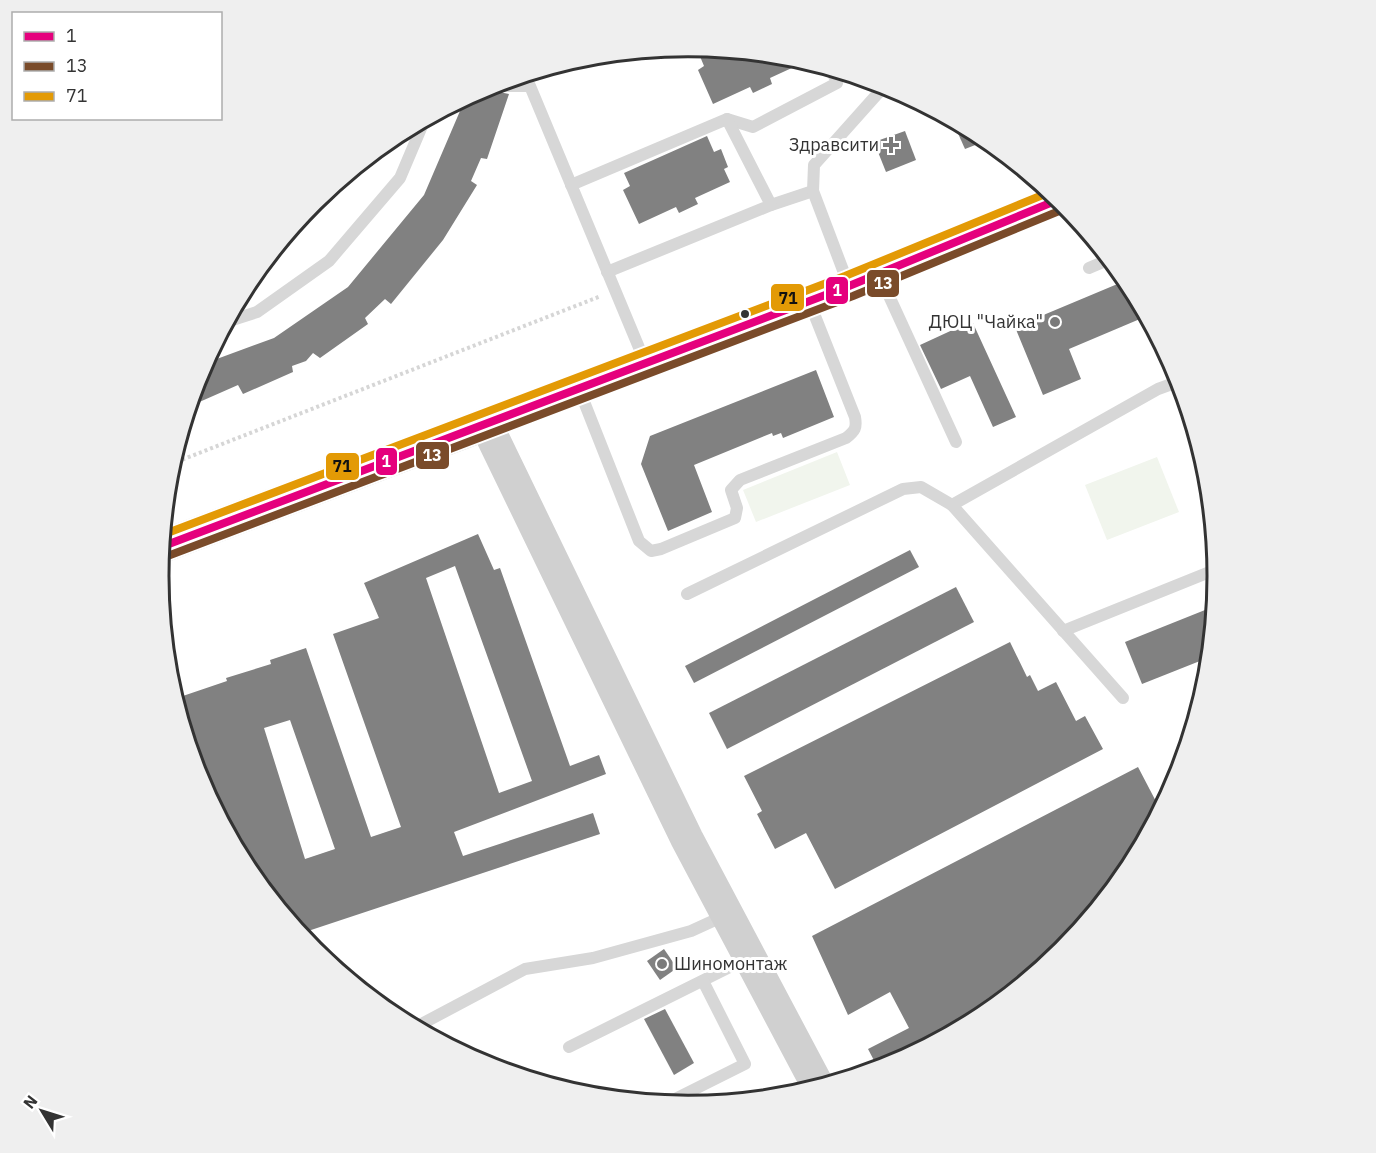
<svg xmlns="http://www.w3.org/2000/svg" width="1376" height="1153" viewBox="0 0 1376 1153" font-family="'IBM Plex Sans',sans-serif">
  <rect width="100%" height="100%" fill="#fff"/>
  <!-- green -->
  <g fill="#f1f5ed">
    <path d="M837,452L850,485L756,522L743,490Z"/>
    <path d="M1157,457L1179,512L1107,540L1085,485Z"/>
  </g>
  <!-- building -->
  <g fill="#818181" fill-rule="evenodd">
    <path d="M709,49L792,57L807,61L770,78L772,84L753,93L750,87L713,104L698,70L704,66L699,54Z"/>
    <path d="M489,86L494,91L509,94L487,159L481,158L471,181L477,185L443,240L391,304L385,299L365,318L368,324L320,358L313,353L306,361L292,366L293,372L243,394L238,385L188,407L198,373L210,352L214,360L274,338L348,287L424,195L466,97Z"/>
    <path d="M952,120L983,136L988,140L965,149Z"/>
    <path d="M905,131L916,160L886,172L874,142Z"/>
    <path d="M707,136L714,152L721,149L728,167L724,169L730,182L695,198L698,204L679,213L676,207L639,224L623,190L630,186L624,173Z"/>
    <path d="M1127,280L1147,316L1069,349L1081,379L1043,395L1015,327Z"/>
    <path d="M972,321L1016,417L993,427L970,376L941,389L920,345Z"/>
    <path d="M816,370L834,417L783,438L781,433L773,436L772,433L694,465L712,512L668,531L641,464L650,436Z"/>
    <path d="M478,534L494,570L500,568L570,766L599,755L606,774L454,832L463,856L593,813L600,834L299,934L247,871L198,779L174,699L227,681L226,678L271,664L270,660L306,648L371,837L401,827L333,634L379,618L364,583ZM455,566L532,781L499,793L426,578ZM290,720L335,849L305,859L264,728Z"/>
    <path d="M910,550L919,567L694,683L685,666Z"/>
    <path d="M956,587L974,622L727,749L709,713Z"/>
    <path d="M1215,606L1210,657L1142,684L1125,642Z"/>
    <path d="M1010,642L1027,677L1030,675L1038,691L1056,682L1076,721L1085,716L1103,749L835,889L806,833L775,849L757,814L762,811L744,776Z"/>
    <path d="M1138,767L1161,811L1128,871L1063,952L982,1017L891,1066L879,1070L868,1049L909,1028L890,992L848,1015L812,936Z"/>
    <path d="M664,949L677,968L660,980L647,961Z"/>
    <path d="M665,1009L694,1063L674,1075L644,1019Z"/>
  </g>
  <g fill="none" stroke-linecap="round" stroke-linejoin="round">
    <!-- path -->
    <path stroke="#d6d6d6" stroke-width="4" stroke-dasharray="3 3" stroke-linecap="butt" d="M171,464L601,296"/>
    <!-- service -->
    <g stroke="#d7d7d7" stroke-width="12">
      <path d="M497,83L506,86H530L645,362"/>
      <path d="M571,185L727,119L753,127L837,83L831,69"/>
      <path d="M771,205L813,191"/>
      <path d="M1089,268L1110,259"/>
      <path d="M607,272L771,205L727,119"/>
      <path d="M879,274L956,442"/>
      <path d="M849,286L813,191L814,165L880,91L890,87"/>
      <path d="M226,322L257,312L329,261L400,178L425,119"/>
      <path d="M579,389L639,541L651,551L661,549L735,518L737,508L731,490L740,480L846,438C855,431 857,428 855,417L809,301"/>
      <path d="M952,505L1123,698"/>
      <path d="M687,594L903,489L921,487L952,505L1158,389L1180,381"/>
      <path d="M1063,631L1217,569"/>
      <path d="M414,1028L525,969L593,958L691,931L726,915"/>
      <path d="M569,1047L748,958"/>
      <path d="M665,1104L745,1064L703,981"/>
    </g>
    <!-- tertiary -->
    <path stroke="#d7d7d7" stroke-width="30" d="M486,424L849,286L1060,199"/>
    <!-- secondary -->
    <path stroke="#d0d0d0" stroke-width="33" d="M161,547L486,424L687,839L819,1088"/>
    <!-- bus-1 casing -->
    <g stroke="#fff" stroke-width="12">
      <path id="bus-1" d="M161,547L849,286L1060,199"/>
    </g>
    <!-- bus-2 casing -->
    <g stroke="#fff" stroke-width="12">
      <path id="bus-2" d="M165,557L853,296L1064,209"/>
    </g>
    <!-- bus-3 casing -->
    <g stroke="#fff" stroke-width="12">
      <path id="bus-3" d="M162,535L845,276L1050,192"/>
    </g>
    <!-- bus-1 -->
    <use href="#bus-1" stroke="#e5007d" stroke-width="8"/>
    <!-- bus-2 -->
    <use href="#bus-2" stroke="#7a4b2a" stroke-width="8"/>
    <!-- bus-3 -->
    <use href="#bus-3" stroke="#e39a05" stroke-width="8"/>
  </g>
  <!-- markers -->
  <g fill="#7a7a7a" stroke="#fff" stroke-width="2">
    <path d="M888 136h6v6h6v6h-6v6h-6v-6h-6v-6h6z"/>
    <circle cx="1055" cy="322" r="6"/>
    <circle cx="662" cy="964" r="6"/>
  </g>
  <circle fill="#333" stroke="#fff" stroke-width="2" cx="745" cy="314" r="5"/>
  <g text-anchor="middle" stroke-width="6" stroke-linejoin="round" paint-order="stroke">
    <!-- poi labels -->
    <g font-size="18" fill="#333" stroke="#fff" text-anchor="end">
      <text x="879" y="151">Здравсити</text>
      <text x="1043" y="328">ДЮЦ "Чайка"</text>
      <text x="674" y="970" text-anchor="start">Шиномонтаж</text>
    </g>
  </g>
  <!-- crop -->
  <path d="M0 0H1376V1153H0ZM169 576a519 519 0 1 1 1038 0a519 519 0 1 1-1038 0Z" fill="#efefef" fill-rule="evenodd"/>
  <path fill="none" stroke="#333" stroke-width="3" d="M169 576a519 519 0 1 1 1038 0a519 519 0 1 1-1038 0Z"/>
  <g stroke="#fff" stroke-width="2">
    <rect x="866" y="269" width="34" height="29" rx="6" fill="#7a4b2a"/>
    <rect x="825" y="276" width="24" height="29" rx="6" fill="#e5007d"/>
    <rect x="770" y="283" width="35" height="29" rx="6" fill="#e39a05"/>
    <rect x="415" y="441" width="35" height="29" rx="6" fill="#7a4b2a"/>
    <rect x="375" y="447" width="23" height="29" rx="6" fill="#e5007d"/>
    <rect x="325" y="452" width="35" height="29" rx="6" fill="#e39a05"/>
  </g>
  <g font-size="16" text-anchor="middle" font-weight="bold" fill="#fff">
    <text x="883" y="289">13</text>
    <text x="837" y="296">1</text>
    <text x="432" y="461">13</text>
    <text x="386" y="467">1</text>
  </g>
  <g font-size="16" text-anchor="middle" font-weight="bold" fill="#111">
    <text x="788" y="304">71</text>
    <text x="342" y="472">71</text>
  </g>
  <!-- legend -->
  <rect x="12" y="12" width="210" height="108" fill="#ffffff" stroke="#adadad" stroke-width="1.5"/>
  <rect x="24" y="32" width="30" height="9" fill="#e5007d" stroke="#adadad" stroke-width="1.5"/>
  <text x="66" y="42" font-size="18" fill="#333333">1</text>
  <rect x="24" y="62" width="30" height="9" fill="#7a4b2a" stroke="#adadad" stroke-width="1.5"/>
  <text x="66" y="72" font-size="18" fill="#333333">13</text>
  <rect x="24" y="92" width="30" height="9" fill="#e39a05" stroke="#adadad" stroke-width="1.5"/>
  <text x="66" y="102" font-size="18" fill="#333333">71</text>
  <!-- north arrow -->
  <g transform="translate(42 1111) rotate(308)" stroke="#ffffff" stroke-width="4.5" paint-order="stroke">
  <path d="M0-4.5L10 22L0 15L-10 22Z" fill="#333333"/>
  <text y="-9" font-size="16" font-weight="bold" text-anchor="middle" fill="#333333">N</text>
  </g>
</svg>
